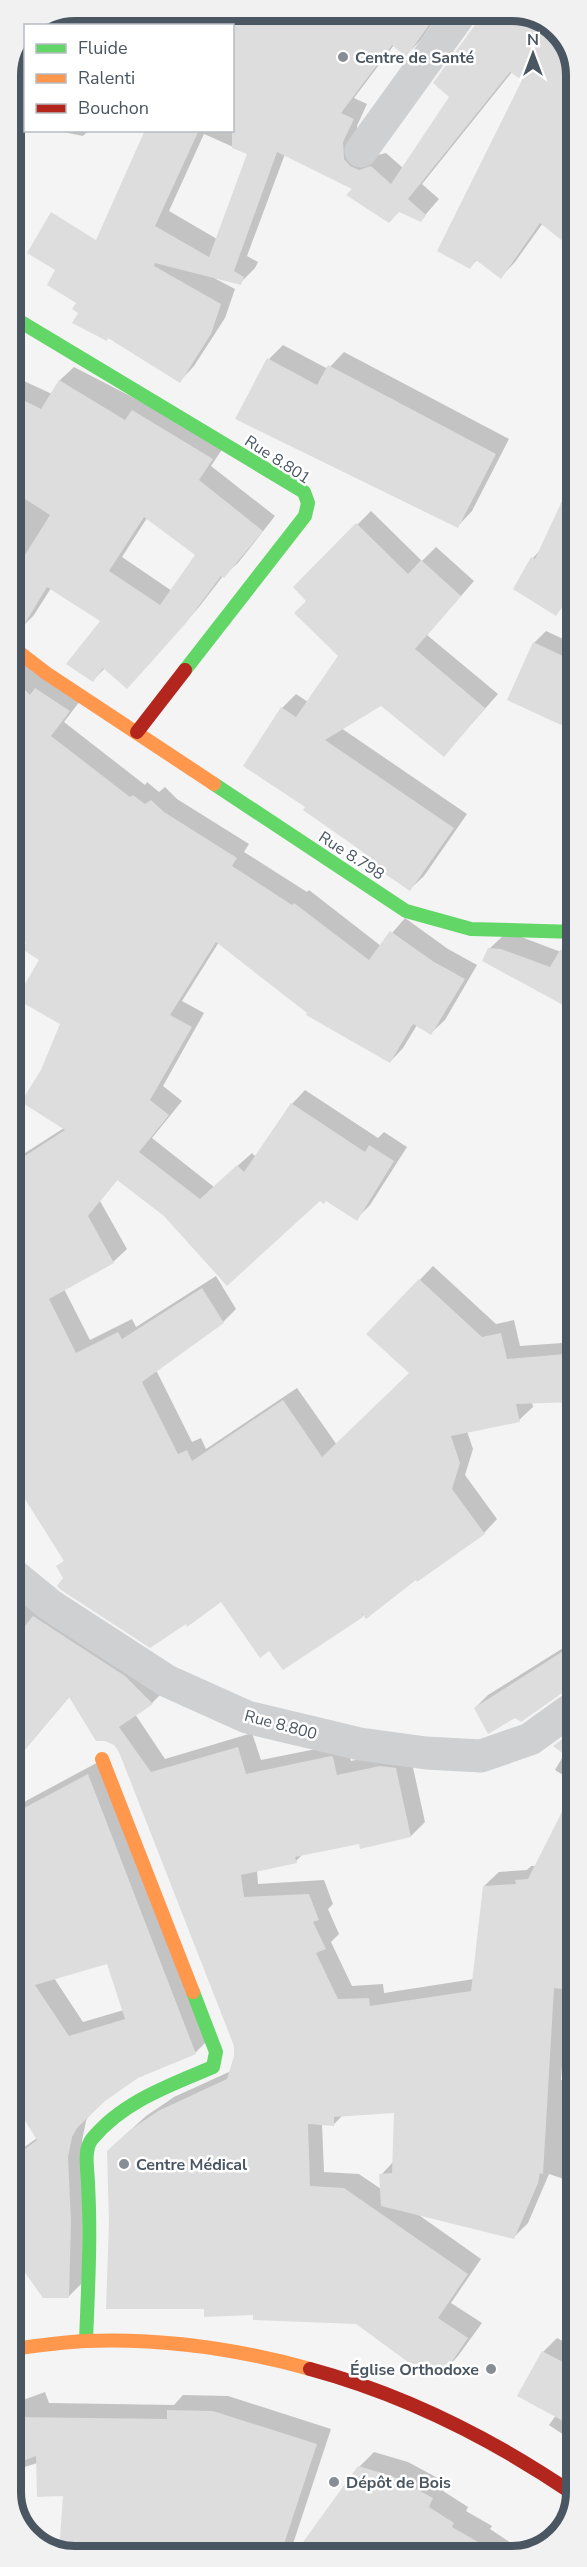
<svg xmlns="http://www.w3.org/2000/svg" width="587" height="2567" viewBox="0 0 587 2567" font-family="'Nunito Sans',sans-serif">
  <rect width="100%" height="100%" fill="#f4f4f4"/>
  <!-- shadow -->
  <g fill="#0003" fill-rule="evenodd">
    <path d="M76,10L131,11L161,26L43,24Z"/>
    <path d="M229,11H441L420,41L406,55L394,45L354,98L367,104L357,126L358,144L374,156L386,153L403,168L451,97L482,11H520L557,29L575,63V249L543,223L515,262L501,277L477,260L470,267L524,80L512,72L422,184L439,199L420,221L285,154L247,256L258,262L255,268L240,283L214,278L235,289L225,318L194,366L180,381L80,313L147,130H232V26H217ZM204,134L249,154L217,239L169,211Z"/>
    <path d="M26,95V126L11,123V119Z"/>
    <path d="M53,130H89L83,136Z"/>
    <path d="M575,293V304L571,300Z"/>
    <path d="M283,345L328,369L344,352L509,439L472,511L458,526L269,359Z"/>
    <path d="M74,367L225,445L211,466L275,516L238,563L223,576L199,607L140,674L105,668L93,680L102,621L51,588L34,615L20,629L11,626V375L52,394L60,380ZM147,518L197,555L172,591L122,557Z"/>
    <path d="M576,474V591L556,614L533,558L541,549Z"/>
    <path d="M371,511L422,561L436,547L474,581L427,635L498,694L444,755L381,704L341,728L467,814L424,876L410,889L307,807L282,708L296,694L308,702L340,656L308,601L295,587Z"/>
    <path d="M546,631L576,645V730L509,699L534,643Z"/>
    <path d="M11,645L83,697L64,722L145,785L147,782L159,792L165,787L177,799L249,844L244,852L307,892L309,890L381,946L405,918L448,949L477,965L445,1020L431,1033L417,1025L403,1048L390,1062L309,1013L219,942L182,1001L204,1013L163,1086L182,1101L152,1138L214,1187L252,1153L256,1157L292,1104L305,1090L378,1138L384,1132L407,1147L370,1205L356,1219L327,1199L165,1215L118,1179L100,1201L127,1249L113,1262L64,1289L90,1340L132,1319L136,1327L216,1276L236,1309L223,1322L156,1370L192,1442L201,1438L206,1449L297,1388L337,1445L411,1372L369,1333L433,1266L496,1324L514,1320L520,1346L576,1342V1401L532,1402L533,1407L519,1420L467,1431L473,1449L465,1475L497,1519L484,1533L362,1616L270,1649L222,1600L65,1578L58,1566L65,1560L13,1477L11,1478V1162L64,1128L43,1071L62,1023L41,960L28,942L11,926Z"/>
    <path d="M576,737V764L565,760Z"/>
    <path d="M504,935H516L561,952L576,937V1010L489,949Z"/>
    <path d="M11,1574L166,1689L152,1703L135,1714L165,1759L252,1733L261,1760L346,1743L351,1761L396,1752L410,1754L425,1822L411,1836L360,1842L304,1853L296,1861L257,1870L258,1884L324,1880L333,1904L328,1909L339,1934L331,1942L352,1986L383,1984L384,1993L474,1979L484,1886L499,1872L527,1870L531,1866H536L576,1787V2040L564,2039L561,2080L576,2083V2183L549,2174L528,2223L513,2238L416,2213L481,2259L451,2303L482,2323L458,2356L444,2371L356,2323L206,2308L124,2136L146,2116L174,2097L231,2071L236,2055L235,2045L121,1751L70,1696L11,1766ZM395,2111L393,2162L381,2175V2189L359,2174L324,2172L322,2124H334L343,2115Z"/>
    <path d="M576,1640V1677L515,1716L475,1708L488,1695Z"/>
    <path d="M576,1727V1783L555,1770L565,1753L555,1746Z"/>
    <path d="M102,1760L210,2038L196,2052L138,2077L104,2100L90,2113L86,2121L82,2141V2283L68,2297H44L12,2251V2156L37,2138L11,2095V1809ZM108,1962L124,2010L83,2022L54,1978Z"/>
    <path d="M557,2338L576,2348V2443L549,2425L556,2415L543,2352Z"/>
    <path d="M45,2392L49,2403L174,2405L183,2395L228,2396L331,2429L289,2556H67L61,2553L65,2494L37,2463L12,2471V2404Z"/>
    <path d="M374,2452L408,2462L447,2483L443,2491L468,2507L466,2511L492,2526L490,2529L511,2543L504,2555H428L417,2550L416,2555L295,2556L359,2467Z"/>
  </g>
  <!-- building -->
  <g fill="#ddddde" fill-rule="evenodd">
    <path d="M232,11H439L406,57L392,45L341,113L354,119L343,142L344,159L350,166L359,170L371,166L391,184L449,97L433,83L477,22L480,11H520L557,29L575,63V251L540,223L501,279L476,260L470,269L437,251L522,80L510,72L408,199L426,215L421,222L399,212L389,223L346,195L352,189L277,152L234,271L244,277L241,285L155,263L154,266L221,304L211,334L180,383L108,338L107,341L72,323L78,313L72,309L76,303L47,285L55,270L27,253L51,212L96,240L145,130H199L155,226L209,257L247,154L232,148Z"/>
    <path d="M267,358L317,385L328,365L496,454L458,528L235,419Z"/>
    <path d="M59,380L125,420L132,410L213,459L199,480L263,531L224,578L221,576L186,623L127,689L103,668L93,682L66,664L100,621L47,587L21,630L11,628V577L50,515L11,490V394L41,409ZM144,517L195,555L160,605L109,571Z"/>
    <path d="M576,471V587L556,616L513,589L531,557L535,559Z"/>
    <path d="M356,523L408,574L421,560L461,596L415,649L485,708L444,757L381,706L325,740L454,828L410,891L360,857L363,852L303,810L305,807L243,766L281,707L296,717L338,656L294,613L306,601L293,587Z"/>
    <path d="M533,642L576,662V694L561,725L507,700Z"/>
    <path d="M11,676L30,695L35,688L70,711L51,736L130,797L133,795L145,804L151,800L164,812L237,858L232,866L292,905L294,903L369,960L390,931L434,962L465,979L431,1035L413,1024L390,1063L306,1015L307,1013L216,942L170,1015L192,1027L150,1100L169,1115L139,1152L200,1199L237,1165L244,1172L291,1103L365,1152L369,1145L394,1161L357,1221L326,1201L324,1204L320,1201L227,1286L164,1216L117,1180L88,1216L114,1263L49,1299L76,1353L118,1332L122,1339L202,1288L224,1323L142,1382L178,1454L187,1450L192,1461L283,1400L322,1457L409,1373L366,1334L419,1279L482,1337L501,1333L507,1359L576,1353V1402L516,1404L520,1422L451,1436L460,1463L452,1489L485,1534L417,1582L416,1580L366,1619L362,1613L363,1617L283,1670L269,1651L260,1658L221,1602L187,1627L186,1624L150,1648L61,1590L57,1586L63,1578L56,1566L64,1561L11,1477V1165L65,1130L21,1102L41,1070L60,1024L16,999L39,960L22,949L26,943L11,928Z"/>
    <path d="M488,948L501,949L550,967L560,950L576,951V1012L482,961Z"/>
    <path d="M33,1616L125,1676L153,1704L119,1727L151,1772L238,1747L246,1774L331,1756L333,1757L337,1775L380,1766L396,1768L411,1837L360,1849L359,1844L295,1857L297,1863L241,1875L244,1897L309,1894L319,1920L313,1922L326,1949L316,1953L338,1999L369,1998L370,2006L471,1991L483,1886L516,1884L515,1880L528,1879L576,1784V1991L554,1988L543,2174L540,2173L538,2183L514,2239L381,2206L379,2174L392,2173L394,2113L334,2117V2126L308,2124L310,2186L344,2188L468,2274L438,2318L468,2338L444,2373L408,2362L356,2324L253,2320V2315L204,2317V2309H106L109,2222L107,2151L130,2130L158,2111L227,2079L234,2056V2046L119,1752L114,1745L105,1741H96L69,1697L11,1766V1643Z"/>
    <path d="M576,1643V1688L565,1691L521,1722L515,1718L488,1734L474,1708Z"/>
    <path d="M576,1729V1763L553,1746Z"/>
    <path d="M88,1774L196,2054L138,2078L105,2101L77,2128L72,2137L68,2157L71,2221L69,2298H43L12,2254V2159L37,2140L11,2098V1815ZM107,1964L125,2019L69,2036L35,1985Z"/>
    <path d="M542,2351L576,2369V2428L517,2396Z"/>
    <path d="M167,2410L213,2411L317,2444L280,2556H67L59,2552L63,2496L37,2497L36,2456L12,2465V2417L167,2419Z"/>
    <path d="M358,2466L392,2476L433,2498L429,2507L454,2523L452,2527L501,2555L293,2556Z"/>
  </g>
  <g fill="none" stroke-linecap="round" stroke-linejoin="round">
    <!-- street -->
    <g stroke="#ced0d2" stroke-width="33">
      <path d="M361,151L462,11"/>
      <path d="M11,1573L50,1605L167,1681L247,1717L360,1744L426,1753L481,1756L530,1739L576,1706"/>
    </g>
    <!-- fast -->
    <g stroke="#63d668" stroke-width="14">
      <path d="M11,316L304,492L308,503L305,516L185,670"/>
      <path d="M214,784L406,911L471,929L576,932"/>
      <path d="M86,2341C88,2289 91,2237 88,2184C88,2172 83,2150 92,2139C122,2102 170,2085 213,2067L216,2052L193,1992"/>
    </g>
    <!-- slow -->
    <g stroke="#ff974d" stroke-width="14">
      <path d="M11,646L46,673L214,784"/>
      <path d="M102,1759L193,1992"/>
      <path d="M12,2349C36,2346 61,2342 86,2341C161,2338 238,2349 310,2369"/>
    </g>
    <!-- jam -->
    <g stroke="#b3261e" stroke-width="14">
      <path d="M137,732L185,670"/>
      <path d="M310,2369C406,2395 493,2439 575,2495"/>
    </g>
  </g>
  <!-- markers -->
  <g fill="#868d94" stroke="#fff" stroke-width="2">
    <circle cx="343" cy="57" r="6"/>
    <circle cx="124" cy="2164" r="6"/>
    <circle cx="491" cy="2369" r="6"/>
    <circle cx="334" cy="2482" r="6"/>
  </g>
  <g text-anchor="middle" stroke-width="5" stroke-linejoin="round" paint-order="stroke">
    <!-- poi labels -->
    <g font-size="16" font-weight="bold" fill="#4a5661" stroke="#fff" text-anchor="start">
      <text x="355" y="63">Centre de Santé</text>
      <text x="136" y="2170">Centre Médical</text>
      <text x="479" y="2375" text-anchor="end">Église Orthodoxe</text>
      <text x="346" y="2488">Dépôt de Bois</text>
    </g>
    <!-- street labels -->
    <g font-size="16" fill="#4a5661" stroke="#fff">
      <text transform="translate(278 459) rotate(33)" y="6">Rue 8.801</text>
      <text transform="translate(352 855) rotate(33)" y="6">Rue 8.798</text>
      <text transform="translate(281 1724) rotate(15)" y="6">Rue 8.800</text>
    </g>
  </g>
  <!-- crop -->
  <path d="M0 0H587V2567H0ZM75 21H512A54 54 0 0 1 566 75V2492A54 54 0 0 1 512 2546H75A54 54 0 0 1 21 2492V75A54 54 0 0 1 75 21Z" fill="#f1f1f2" fill-rule="evenodd"/>
  <path fill="none" stroke="#4a5661" stroke-width="8" d="M75 21H512A54 54 0 0 1 566 75V2492A54 54 0 0 1 512 2546H75A54 54 0 0 1 21 2492V75A54 54 0 0 1 75 21Z"/>
  <!-- legend -->
  <rect x="24" y="24" width="210" height="108" fill="#ffffff" stroke="#b7bbc0" stroke-width="1.5"/>
  <rect x="36" y="44" width="30" height="9" fill="#63d668" stroke="#b7bbc0" stroke-width="1.5"/>
  <text x="78" y="54" font-size="18" fill="#4a5661">Fluide</text>
  <rect x="36" y="74" width="30" height="9" fill="#ff974d" stroke="#b7bbc0" stroke-width="1.5"/>
  <text x="78" y="84" font-size="18" fill="#4a5661">Ralenti</text>
  <rect x="36" y="104" width="30" height="9" fill="#b3261e" stroke="#b7bbc0" stroke-width="1.5"/>
  <text x="78" y="114" font-size="18" fill="#4a5661">Bouchon</text>
  <!-- north arrow -->
  <g transform="translate(533 54)" stroke="#ffffff" stroke-width="4.5" paint-order="stroke">
  <path d="M0-4.5L10 22L0 15L-10 22Z" fill="#4a5661"/>
  <text y="-9" font-size="16" font-weight="bold" text-anchor="middle" fill="#4a5661">N</text>
  </g>
</svg>
